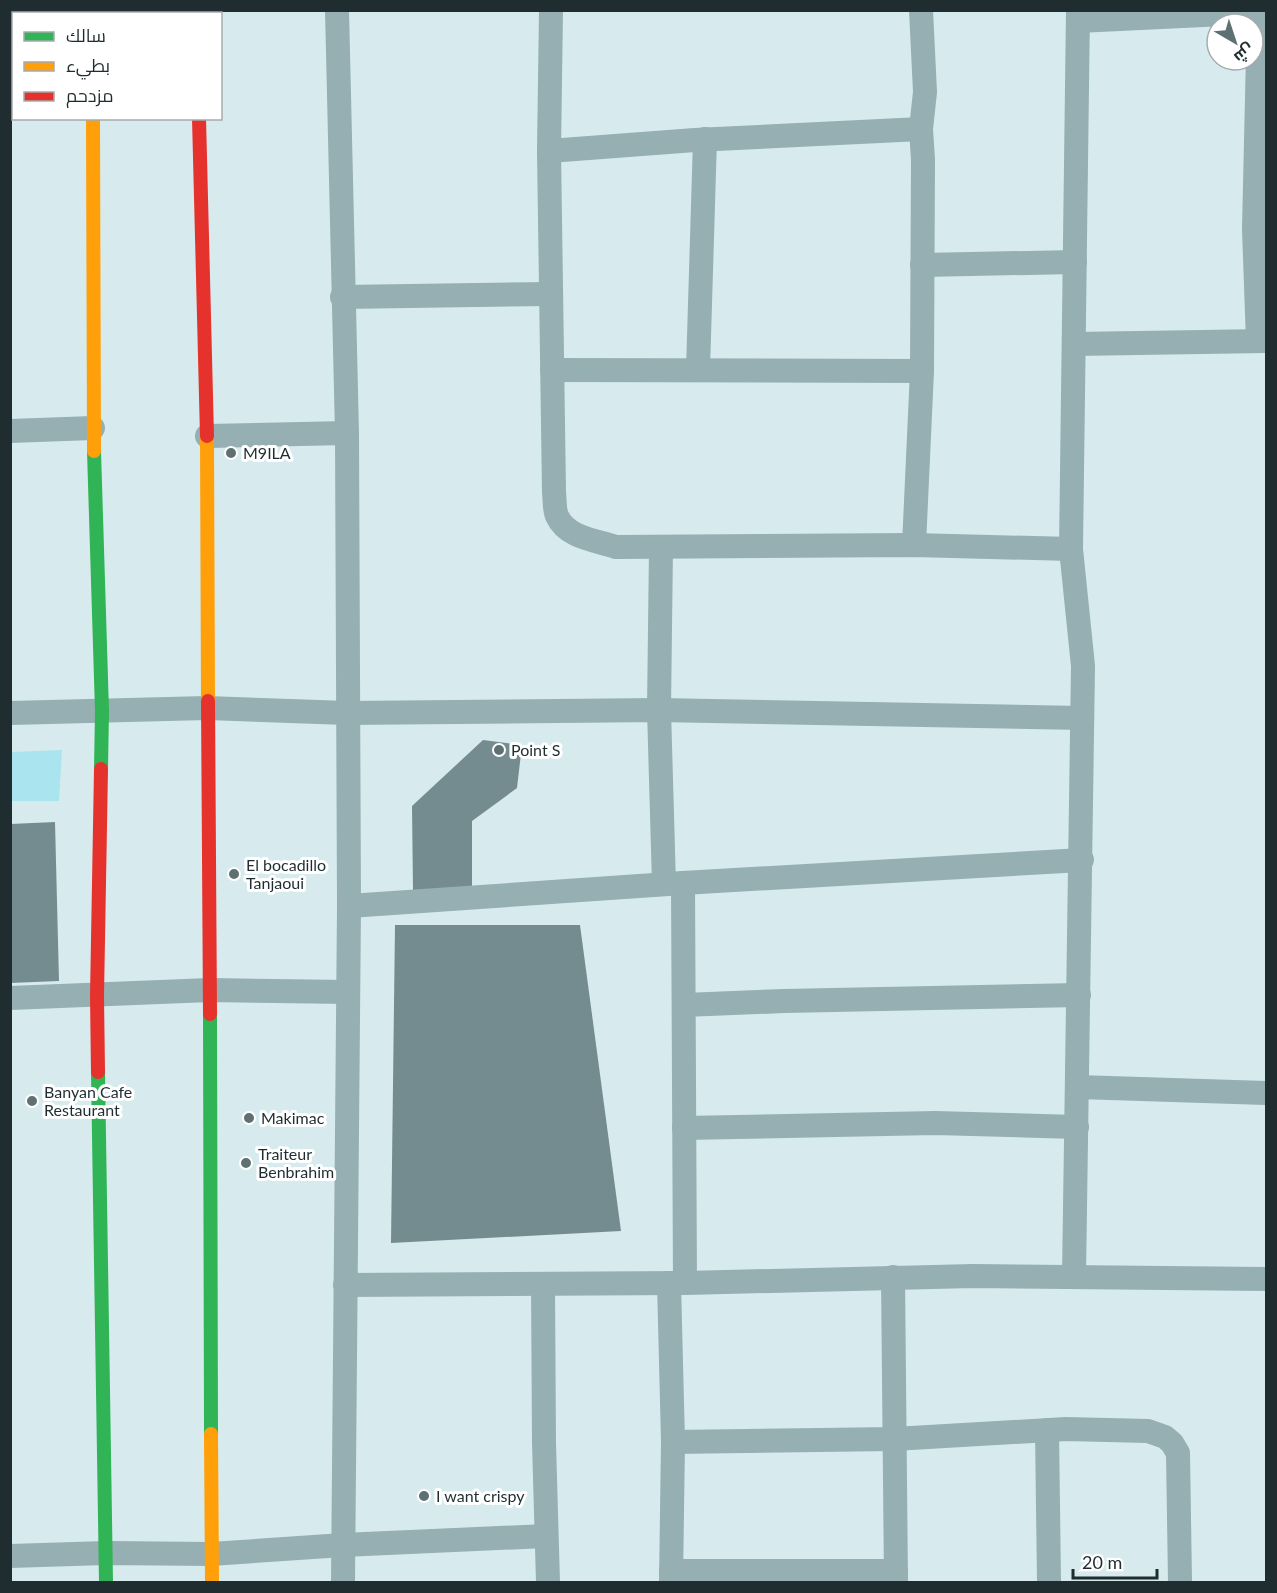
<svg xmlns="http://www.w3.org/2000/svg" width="1277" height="1593" viewBox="0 0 1277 1593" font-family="Lato,Cairo,sans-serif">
  <rect width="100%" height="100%" fill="#d7ebee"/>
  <!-- green -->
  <path fill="#a9e4ef" d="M62,750L59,801H11V752Z"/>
  <!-- building -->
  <g fill="#748c8f">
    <path d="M483,740L522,745L517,788L472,821V890L413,891L412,806Z"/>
    <path d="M55,822L59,981L10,983V824Z"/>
    <path d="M395,925H580L621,1231L391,1243Z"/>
  </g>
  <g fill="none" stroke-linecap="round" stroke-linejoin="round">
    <!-- street -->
    <g stroke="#96afb2" stroke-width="24">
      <path d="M337,10L347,433L349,906L343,1582"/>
      <path d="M551,10L549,151L554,492C555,500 554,509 557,516C567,538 595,540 616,547L914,545L1071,549"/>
      <path d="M1078,21L1266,12"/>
      <path d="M549,151L695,140L921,129"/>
      <path d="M922,265L1075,262"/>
      <path d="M342,297L551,294"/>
      <path d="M1258,341L1254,229L1259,10"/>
      <path d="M1074,344L1266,341"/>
      <path d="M552,370L922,371"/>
      <path d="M698,370L705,139"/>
      <path d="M10,431L93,428"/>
      <path d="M207,436L347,433"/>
      <path d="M914,545L922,371L923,160L921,129L925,92L921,10"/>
      <path d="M661,548L659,710L664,884"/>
      <path d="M10,713L207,708L347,713L659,710L1082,718"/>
      <path d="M683,883L685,1283"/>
      <path d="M349,906L683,883L1082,860"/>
      <path d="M10,998L210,990L348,992"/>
      <path d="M684,1005L784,1001L1079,995"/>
      <path d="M1078,1087L1266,1093"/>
      <path d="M684,1128L935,1123L1077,1127"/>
      <path d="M1074,1276L1083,666L1071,549L1078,10"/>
      <path d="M893,1277L896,1582"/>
      <path d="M669,1283L673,1442L671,1582"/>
      <path d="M543,1284L544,1443L548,1582"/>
      <path d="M345,1285L685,1283L973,1276L1266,1279"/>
      <path d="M1047,1430L1049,1582"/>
      <path d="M673,1442L894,1439L1066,1429L1148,1431L1165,1437L1172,1443L1178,1453L1180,1582"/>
      <path d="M10,1556L106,1553L211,1554L343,1545L546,1536"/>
      <path d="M671,1571H896"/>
    </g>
    <!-- fast -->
    <g stroke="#30b455" stroke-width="14">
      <path d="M92,10V14"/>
      <path d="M196,10V14"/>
      <path d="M94,451L102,711L101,769"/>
      <path d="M210,1014L211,1434"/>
      <path d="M98,1072L106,1582"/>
    </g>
    <!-- slow -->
    <g stroke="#ff9f0a" stroke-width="14">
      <path d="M93,118L94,451"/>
      <path d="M207,436L208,701"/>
      <path d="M211,1434L212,1582"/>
    </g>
    <!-- jam -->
    <g stroke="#e5322d" stroke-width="14">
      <path d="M199,118L207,436"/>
      <path d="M208,701L210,1014"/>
      <path d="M98,1072L97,996L101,769"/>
    </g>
  </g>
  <!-- markers -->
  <g fill="#5f7072" stroke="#fff" stroke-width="2">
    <circle cx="231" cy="453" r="6"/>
    <circle cx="499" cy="750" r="6"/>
    <circle cx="234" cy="874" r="6"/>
    <circle cx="32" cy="1101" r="6"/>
    <circle cx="249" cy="1118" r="6"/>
    <circle cx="246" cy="1163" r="6"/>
    <circle cx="424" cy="1496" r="6"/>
  </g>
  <g text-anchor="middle" stroke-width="6" stroke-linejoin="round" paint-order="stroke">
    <!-- poi labels -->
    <g font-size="16" fill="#1f2d30" stroke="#fff" text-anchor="start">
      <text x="243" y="459">M9ILA</text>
      <text x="511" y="756">Point S</text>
      <text x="246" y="871">El bocadillo<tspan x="246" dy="18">Tanjaoui</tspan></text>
      <text x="44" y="1098">Banyan Cafe<tspan x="44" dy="18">Restaurant</tspan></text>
      <text x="261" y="1124">Makimac</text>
      <text x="258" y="1160">Traiteur<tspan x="258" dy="18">Benbrahim</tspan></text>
      <text x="436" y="1502">I want crispy</text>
    </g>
  </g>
  <!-- border -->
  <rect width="1277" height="1593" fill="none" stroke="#1f2d30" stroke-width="24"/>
  <!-- legend -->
  <rect x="12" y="12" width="210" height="108" fill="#ffffff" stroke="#a5abac" stroke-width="1.5"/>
  <rect x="24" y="32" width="30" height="9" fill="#30b455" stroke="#a5abac" stroke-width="1.5"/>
  <text x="66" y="42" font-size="18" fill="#1f2d30">سالك</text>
  <rect x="24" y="62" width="30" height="9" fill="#ff9f0a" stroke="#a5abac" stroke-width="1.5"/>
  <text x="66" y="72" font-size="18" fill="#1f2d30">بطيء</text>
  <rect x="24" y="92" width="30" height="9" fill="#e5322d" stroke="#a5abac" stroke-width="1.5"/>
  <text x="66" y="102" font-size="18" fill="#1f2d30">مزدحم</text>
  <!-- north arrow -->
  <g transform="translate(1235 42) rotate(141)"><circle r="28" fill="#ffffff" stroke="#a5abac" stroke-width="1.5"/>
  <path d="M0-4.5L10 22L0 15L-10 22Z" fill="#5f7072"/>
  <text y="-9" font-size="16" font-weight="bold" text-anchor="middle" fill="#1f2d30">ش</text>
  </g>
  <!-- scale -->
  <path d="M1073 1569v9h84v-9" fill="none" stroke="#1f2d30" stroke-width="3"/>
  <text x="1082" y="1569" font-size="18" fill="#1f2d30" stroke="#ffffff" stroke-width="4.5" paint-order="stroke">20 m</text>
</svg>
